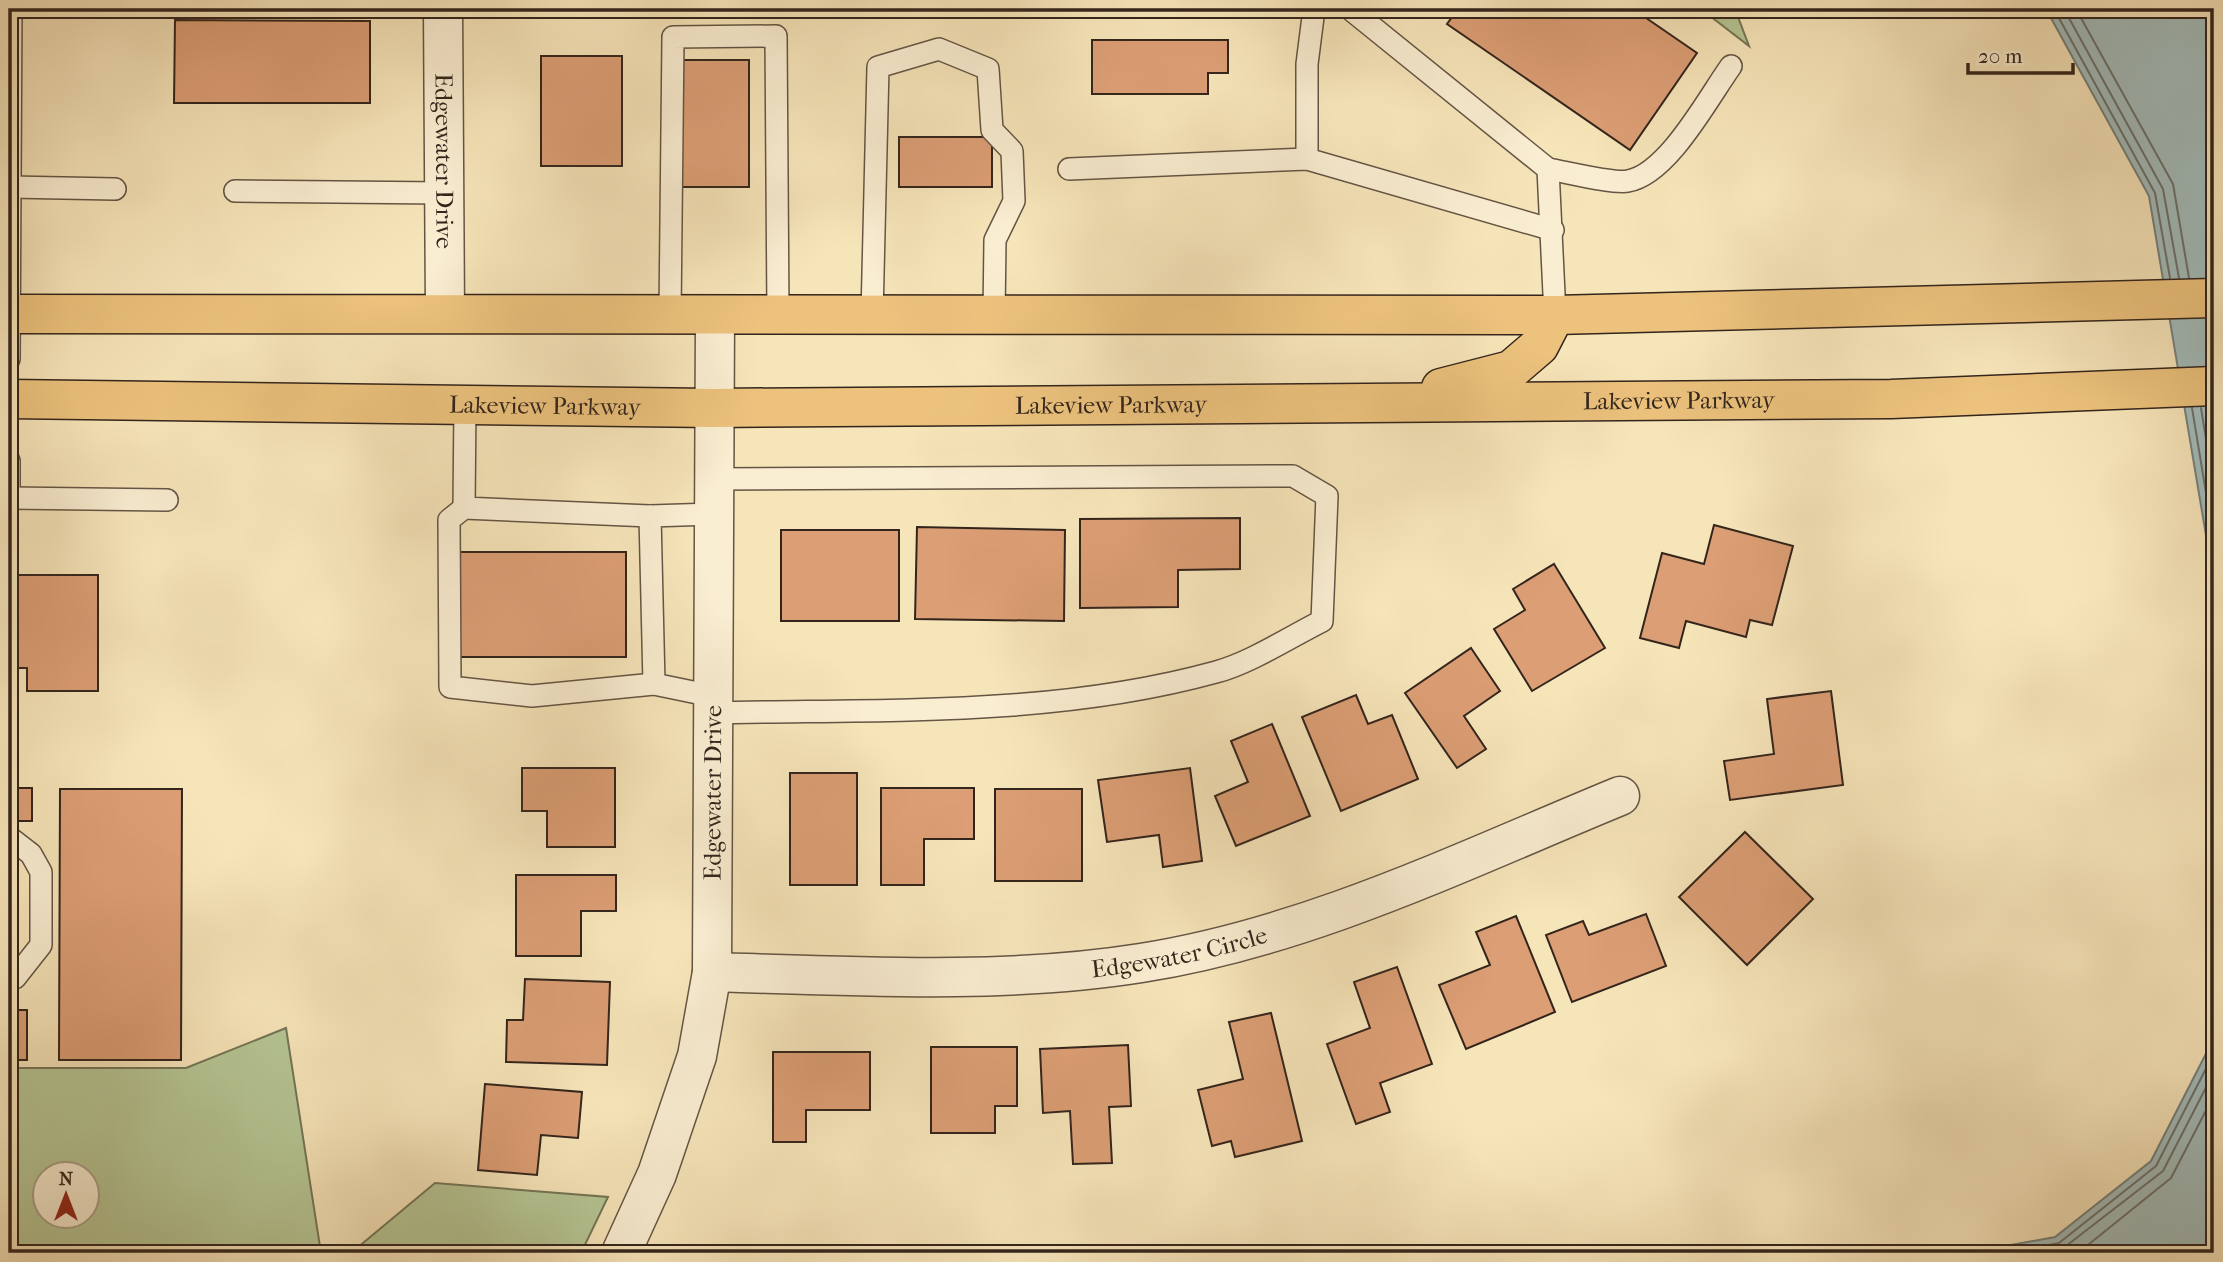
<svg xmlns="http://www.w3.org/2000/svg" width="2223" height="1262" viewBox="0 0 2223 1262" font-family="'IM FELL French Canon',serif">
  <rect width="100%" height="100%" fill="#f7e5ba"/>
  <filter id="stains"><feTurbulence type="fractalNoise" baseFrequency=".00286" numOctaves="4"/><feColorMatrix values="0 0 0 0 .2 0 0 0 0 .09 0 0 0 0 .02 0 0 0 .5 -.17"/></filter>
  <radialGradient id="worn" r=".72"><stop offset=".6" stop-color="#630" stop-opacity="0"/><stop offset="1" stop-color="#630" stop-opacity=".3"/></radialGradient>
  <!-- green -->
  <g fill="#b6c695" stroke="#747658" stroke-width="2" fill-rule="evenodd">
    <path d="M1701,9H1735L1749,46Z"/>
    <path d="M286,1028L321,1253H9V1068H186ZM46,1174H88V1216H46Z"/>
    <path d="M435,1183L608,1197L581,1253H351Z"/>
  </g>
  <!-- water -->
  <g fill="#a2bcbb" stroke="#76807b" stroke-width="2">
    <path d="M2046,9H2214V583L2149,196Z"/>
    <path d="M2214,1038V1253H1967L2055,1237L2151,1161Z"/>
  </g>
  <g fill="none" stroke-linecap="round" stroke-linejoin="round">
    <!-- shore -->
    <g stroke="#6a706c" stroke-width="2">
      <path d="M2054,9L2155,193L2170,278"/>
      <path d="M2064,9L2163,189L2179,278"/>
      <path d="M2076,9L2173,184L2189,278"/>
      <path d="M2192,408L2214,541"/>
      <path d="M2201,408L2214,488"/>
      <path d="M2007,1253L2059,1243L2156,1166L2214,1053"/>
      <path d="M2057,1253L2163,1171L2214,1072"/>
      <path d="M2078,1253L2171,1178L2214,1095"/>
    </g>
  </g>
  <!-- building -->
  <g fill="#dc9e75" stroke="#33251c" stroke-width="2">
    <path d="M1458,9H1633L1697,53L1630,150L1447,24Z"/>
    <path d="M175,20L370,21V103H174Z"/>
    <path d="M1092,40H1228V73H1208V94H1092Z"/>
    <rect x="541" y="56" width="81" height="110"/>
    <rect x="682" y="60" width="67" height="127"/>
    <rect x="899" y="137" width="93" height="50"/>
    <path d="M1240,518V569L1178,570V607L1080,608V519Z"/>
    <path d="M1714,525L1793,546L1772,625L1750,620L1746,637L1686,621L1679,648L1640,638L1662,553L1704,564Z"/>
    <path d="M917,527L1065,530L1064,621L915,619Z"/>
    <rect x="781" y="530" width="118" height="91"/>
    <rect x="455" y="552" width="171" height="105"/>
    <path d="M1554,564L1605,648L1532,691L1494,629L1525,610L1513,589Z"/>
    <path d="M14,575H98V691H27V668H15Z"/>
    <path d="M1471,648L1500,691L1464,716L1486,749L1457,768L1405,693Z"/>
    <path d="M1831,691L1843,785L1730,800L1724,761L1774,754L1767,699Z"/>
    <path d="M1356,695L1368,724L1392,715L1418,779L1341,811L1302,717Z"/>
    <path d="M1272,724L1310,816L1236,846L1215,796L1248,782L1231,741Z"/>
    <path d="M522,768H615V847H547V811H522Z"/>
    <path d="M1190,768L1202,861L1163,867L1159,835L1107,842L1098,780Z"/>
    <rect x="790" y="773" width="67" height="112"/>
    <rect x="9" y="788" width="23" height="33"/>
    <path d="M881,788H974V839H924V885H881Z"/>
    <path d="M60,789H182L181,1060H59Z"/>
    <rect x="995" y="789" width="87" height="92"/>
    <path d="M1745,832L1813,899L1747,965L1679,897Z"/>
    <path d="M516,875H616V911H581V956H516Z"/>
    <path d="M1646,914L1666,966L1572,1002L1546,935L1583,921L1589,935Z"/>
    <path d="M1516,916L1555,1012L1466,1049L1439,985L1490,965L1476,932Z"/>
    <path d="M1397,967L1432,1064L1380,1083L1390,1112L1356,1124L1327,1044L1370,1028L1354,982Z"/>
    <path d="M525,979L610,982L607,1065L506,1062L507,1020H523Z"/>
    <rect x="9" y="1010" width="18" height="50"/>
    <path d="M1271,1013L1302,1141L1235,1157L1231,1141L1212,1146L1198,1090L1243,1079L1229,1022Z"/>
    <path d="M1128,1045L1131,1106L1109,1107L1112,1163L1073,1164L1070,1111L1043,1113L1040,1049Z"/>
    <path d="M931,1047H1017V1106H995V1133H931Z"/>
    <path d="M773,1052H870V1110H806V1142H773Z"/>
    <path d="M485,1084L582,1092L578,1138L541,1135L537,1175L478,1170Z"/>
  </g>
  <g fill="none" stroke-linecap="round" stroke-linejoin="round">
    <!-- lane casing -->
    <g stroke="#645544" stroke-width="24">
      <g id="lane">
        <path d="M1350,9L1548,169L1555,315"/>
        <path d="M1307,159V64L1314,9"/>
        <path d="M1069,169L1307,159L1553,230"/>
        <path d="M1548,169C1566,172 1614,184 1628,181C1668,174 1708,98 1731,66"/>
        <path d="M10,187L115,189"/>
        <path d="M235,191L444,193"/>
        <path d="M670,314L673,37L776,36L778,315"/>
        <path d="M872,315L878,67L939,49L988,69L992,130L1012,151L1014,201L995,240L994,315"/>
        <path d="M9,359L11,9"/>
        <path d="M465,404L464,508L650,516"/>
        <path d="M9,461V498"/>
        <path d="M9,498L167,500"/>
        <path d="M464,508L449,520L450,687L532,696L654,684"/>
        <path d="M712,696L654,684L650,516L713,514"/>
        <path d="M712,713C880,709 1053,717 1216,672C1250,663 1290,637 1322,621L1327,496L1293,476L713,479"/>
        <path d="M9,837L31,854L41,872V945L15,978L9,979"/>
      </g>
    </g>
    <!-- street casing -->
    <g stroke="#645544" stroke-width="41">
      <g id="street">
        <path id="s1" d="M443,9L445,313"/>
        <path id="s2" d="M712,972C851,976 1003,985 1141,963C1308,937 1464,860 1620,796"/>
        <path id="s3" d="M621,1253L657,1174L697,1056L712,972L715,315"/>
      </g>
    </g>
    <!-- primary casing -->
    <g stroke="#33251c" stroke-width="41">
      <g id="primary">
        <path d="M9,314L1555,315L2214,298"/>
        <path d="M1441,388L1511,370L1539,346L1555,315"/>
        <path id="s4" d="M9,399L713,408L1891,399L2214,386"/>
      </g>
    </g>
    <!-- lane -->
    <use href="#lane" stroke="#faeed2" stroke-width="21"/>
    <!-- street -->
    <use href="#street" stroke="#faeed2" stroke-width="38"/>
    <!-- primary -->
    <use href="#primary" stroke="#ecc27d" stroke-width="38"/>
  </g>
  <g text-anchor="middle" stroke-width="7" stroke-linejoin="round" paint-order="stroke">
    <!-- street labels -->
    <g font-size="24" fill="#33251c" stroke="#faeed2">
      <text dy="8" stroke="none"><textPath href="#s1" startOffset="152">Edgewater Drive</textPath></text>
      <text dy="8" stroke="none"><textPath href="#s4" startOffset="1670">Lakeview Parkway</textPath></text>
      <text dy="8" stroke="none"><textPath href="#s4" startOffset="536">Lakeview Parkway</textPath></text>
      <text dy="8" stroke="none"><textPath href="#s4" startOffset="1102">Lakeview Parkway</textPath></text>
      <text dy="8" stroke="none"><textPath href="#s3" startOffset="476">Edgewater Drive</textPath></text>
      <text dy="8" stroke="none"><textPath href="#s2" startOffset="469">Edgewater Circle</textPath></text>
    </g>
  </g>
  <!-- margin -->
  <rect width="2223" height="1262" fill="none" stroke="#f7e5ba" stroke-width="35"/>
  <rect x="10" y="10" width="2202" height="1241" fill="none" stroke="#33251c" stroke-width="3.5"/>
  <rect x="18" y="18" width="2188" height="1227" fill="none" stroke="#33251c" stroke-width="2"/>
  <!-- north arrow -->
  <g transform="translate(66 1195)"><circle r="33" fill="#faeed2" stroke="#aa9e89" stroke-width="2"/>
  <path d="M0-5L12 26L0 18L-12 26Z" fill="#8f2418"/>
  <text y="-10" font-size="19" font-weight="bold" text-anchor="middle" fill="#33251c">N</text>
  </g>
  <!-- scale -->
  <path d="M1968 63v10h105v-10" fill="none" stroke="#33251c" stroke-width="3.5"/>
  <text x="1978" y="63" font-size="21" fill="#33251c" stroke="#faeed2" stroke-width="5" paint-order="stroke">20 m</text>
  <rect width="100%" height="100%" filter="url(#stains)"/>
  <rect width="100%" height="100%" fill="url(#worn)"/>
</svg>
